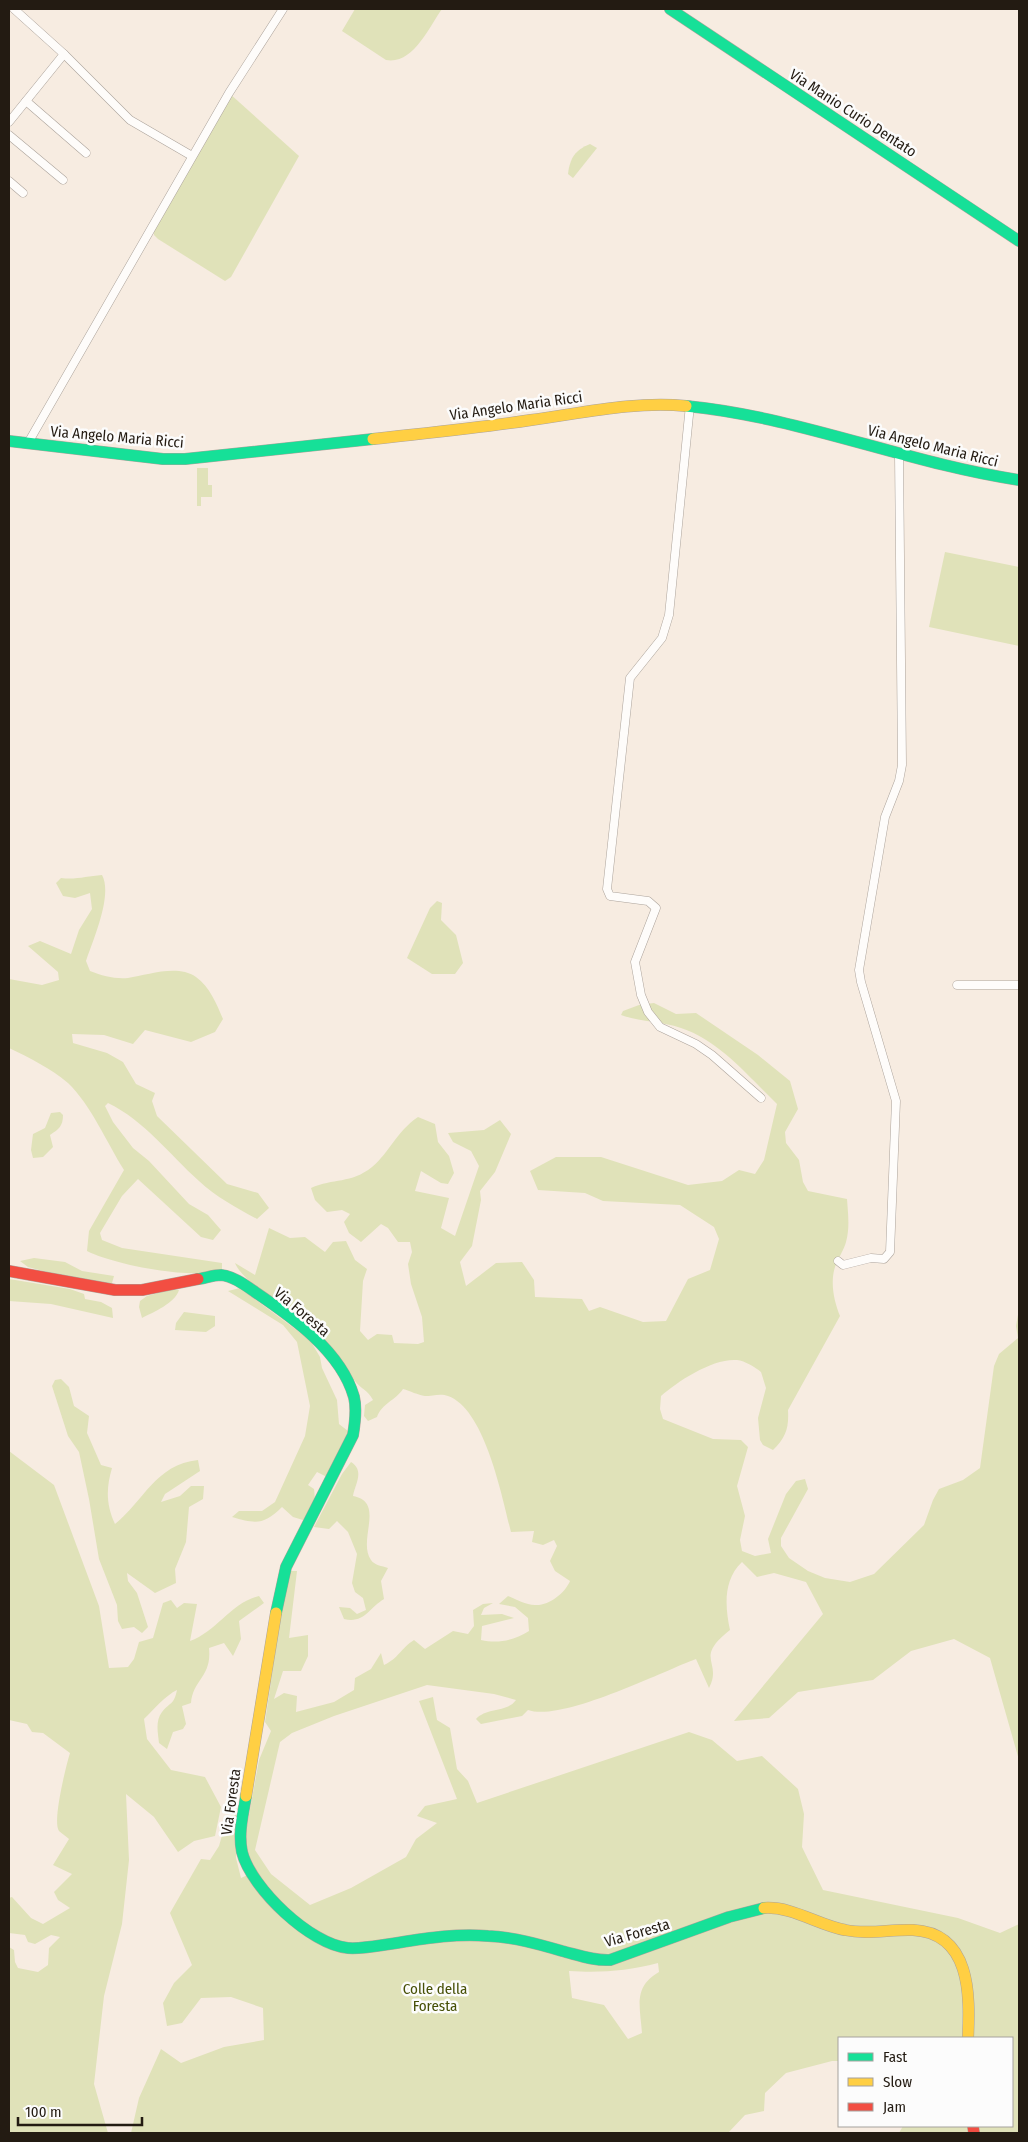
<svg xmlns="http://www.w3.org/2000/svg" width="1028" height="2142" viewBox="0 0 1028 2142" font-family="'Fira Sans Condensed',sans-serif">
  <rect width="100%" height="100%" fill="#f7ece1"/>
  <!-- green -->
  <g fill="#e0e2b9" fill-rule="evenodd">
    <path d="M355,9H442C429,27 413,65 386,60L342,31Z"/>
    <path d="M229,93L299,156L231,277L225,281L158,239L154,235V230Z"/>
    <path d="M590,144L597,148L573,178L568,174C570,158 575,150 590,144Z"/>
    <path d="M197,468H208V485H212V497H201V506H197Z"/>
    <path d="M945,552L1019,567V646L929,627Z"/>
    <path d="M102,875C113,895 93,940 86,961L90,971C103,976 114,979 128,978C148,975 177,964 196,977C210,987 217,1005 223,1019L215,1032L191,1042L145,1030L133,1044L104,1035L72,1034L73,1043L107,1053L123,1062L136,1084L155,1093L152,1101L157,1116L227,1184L258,1193L269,1208L257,1219C237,1208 216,1197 199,1181C169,1154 145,1121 108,1103L105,1106L113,1122L133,1148L149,1161L189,1204L208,1215L221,1230L213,1240L201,1237L138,1179L122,1196L100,1233L102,1240L122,1248L222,1263V1270C192,1280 115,1265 87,1251L89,1231L124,1170C107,1143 91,1105 68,1083C50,1068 30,1058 9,1048V979L42,985L59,980L58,972L28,946L40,941L71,954L79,930L92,909L90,893L75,898L63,896L56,883L61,878C76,880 87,876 102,875Z"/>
    <path d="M437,901L442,903L441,920L456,935L463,963L455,974H432L407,958L430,908Z"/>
    <path d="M654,1003L676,1014L696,1013L758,1055L790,1081L798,1109L785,1132L786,1143L799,1160L803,1182L808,1191L847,1199C848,1213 850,1228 846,1242C844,1250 838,1258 835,1267C830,1283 834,1301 840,1316L788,1410C789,1428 786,1437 773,1450L763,1445L760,1440L758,1418L766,1388L761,1372C755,1367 745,1361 737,1360C713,1358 678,1381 661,1396L660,1409L663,1419L713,1439L741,1440L748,1447L737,1486L745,1516L740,1540L742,1551L755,1556L771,1553L768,1539L786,1494L796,1481L805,1479L808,1489L781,1538V1546L789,1558L808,1571L825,1578L850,1582L874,1574L924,1525L933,1500L939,1489L963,1480L980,1468L994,1366L999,1354L1018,1338L1016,1326L1019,1309V1760L990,1658L954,1639L911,1651L873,1680L798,1692L769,1718L734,1721L823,1614L806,1582L774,1573L757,1577L742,1562C723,1580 725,1607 730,1630C693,1659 723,1661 709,1688L696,1659C661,1672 562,1722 528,1710L522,1716L481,1724L476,1719C487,1707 507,1713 516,1700L494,1694L427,1685L334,1716L292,1733L280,1742L255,1850L271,1874L310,1905L351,1888L406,1857L416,1839L437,1823L417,1816L425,1806L457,1799L419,1701L433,1697L437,1720L450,1728L457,1769L468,1781L477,1803L689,1732L712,1740L737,1761L762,1756L798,1789L804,1814L802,1847L823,1890L958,1918L1000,1933L1019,1924V2133H899L903,2126H1012V2038H839V2061H832L786,2073L765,2093L764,2111L745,2115L728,2133H131L139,2098L161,2049L181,2063L224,2047L264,2040L263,2008L231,1997L201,1998L182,2023L167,2026L163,2003L174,1983L192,1965L170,1913L201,1859L210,1860L219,1846L227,1818L236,1813V1858L241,1878L254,1872L244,1842L259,1760L271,1731L265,1722L285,1586L291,1571H297L289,1638L308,1635V1656L301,1671H283L274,1699L284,1693L297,1696L296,1712L334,1702L354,1690L355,1678L371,1669L381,1653L384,1665C399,1658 400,1649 414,1640L425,1649L453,1631L468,1634L474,1626L473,1610L483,1604L493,1603L484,1608L481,1615L502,1614L514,1618L482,1626L481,1640C499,1644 514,1640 529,1631L528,1618L515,1607L499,1604L508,1596C516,1599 526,1605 535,1605C549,1606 565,1593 570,1581L555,1571L550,1561L557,1546L554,1540L543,1545L532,1542L534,1531L511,1532C502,1497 485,1409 448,1396C441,1393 432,1396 425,1396C418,1395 410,1391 403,1389C395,1401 382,1403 377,1417L368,1421L364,1416L365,1405L373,1400C368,1390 361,1389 355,1381C340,1363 329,1342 312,1326C293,1309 244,1285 235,1263L255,1275L269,1228L290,1238L305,1237L325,1252L333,1242L346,1241L355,1260L367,1269L363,1281L360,1331L368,1340L377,1334L392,1335L394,1343L418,1344L424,1342L422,1317L411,1284L408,1264L412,1252L410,1242H398L388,1228L381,1224L361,1242L349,1233L344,1222L350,1214L342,1210L327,1212L315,1200L311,1188C333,1178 351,1184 372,1167C390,1152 396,1132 418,1117L435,1124L438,1142L449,1156L454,1173L448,1184L441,1183L421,1171L415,1191L449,1198L441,1228L455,1236L479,1166L471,1151L453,1142L448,1133L484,1130L500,1120L511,1134L495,1172L480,1191L481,1200L472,1246L460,1262L466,1286L496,1263L522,1262L534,1280L535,1297L582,1299L589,1311L600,1307L643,1322L666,1321L688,1279L710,1270L719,1239L714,1227L680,1205L603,1201L585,1193L538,1190L530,1171L556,1157H601L688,1185L722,1181L739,1170L755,1174L764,1160L777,1104C748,1076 720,1041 681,1028C661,1021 641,1022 621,1015L623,1011L639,1005ZM658,1963L659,1972C633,1987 640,2006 642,2033L628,2039L604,2005L572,1998L569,1971C602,1973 626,1971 658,1963Z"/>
    <path d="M60,1112L63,1115C63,1126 59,1129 50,1135L53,1147L43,1157L33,1158L31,1150L33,1134L45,1128L51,1113Z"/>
    <path d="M34,1258L65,1262L82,1271L114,1276L112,1283H88L28,1267L20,1261Z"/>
    <path d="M9,1279L70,1289L84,1294L85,1299L101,1302L112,1308L113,1318L51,1304L9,1301Z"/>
    <path d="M240,1288L310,1340L320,1357L322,1368L337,1400L339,1424L348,1431V1447L327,1477L317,1472L308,1485L314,1489C316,1503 314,1511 303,1520L293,1517L282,1507C264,1525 256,1524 232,1517L239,1511H262L275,1502L305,1436L310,1406L297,1342L283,1325L228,1291Z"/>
    <path d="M172,1289L179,1290C175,1303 154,1312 142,1318L139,1307L140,1301L147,1296Z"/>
    <path d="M184,1312L215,1316V1326L206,1332L175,1330L176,1323Z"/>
    <path d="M61,1379L69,1387L74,1406L89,1416L87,1433L101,1465L112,1468C106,1488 106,1505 115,1524C143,1502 156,1464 198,1460L200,1471L165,1494L161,1502L180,1496L191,1486H204L203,1499L189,1507L186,1542L175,1569L176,1583L155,1593L127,1573L128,1581L137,1593L148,1627L142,1633L134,1627L122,1629L118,1621L117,1605L99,1559L89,1499L79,1452L68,1436L52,1386L55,1380Z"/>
    <path d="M9,1451L54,1485L99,1606L109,1668L128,1667L134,1659L139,1642L153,1638L163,1603L171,1600L177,1608L184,1603L197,1604L190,1641C216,1632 232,1602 259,1596L264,1603L239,1621L241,1639L233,1656L224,1643L209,1648C212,1677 193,1679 191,1703L182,1706L186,1724L183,1729L173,1732L167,1749L159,1743C158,1733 155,1721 162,1712C170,1702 174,1705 177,1690C166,1695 153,1710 144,1719L147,1739L171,1770L205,1777L221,1807L215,1836L194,1841L178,1852L154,1817L126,1794L129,1860L122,1924L104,1996L94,2084L108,2133H9V1947L14,1950L15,1962L18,1968L38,1972L48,1965L49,1948L60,1937L51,1935L35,1944L28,1942L25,1935L9,1933V1898L12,1897L31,1918L43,1924L70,1908L58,1900L54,1892L72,1874L53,1865L69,1839C66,1836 62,1834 59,1831C52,1822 66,1766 70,1753L43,1733L32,1732L27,1724L9,1720Z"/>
    <path d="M351,1462C365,1471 355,1484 353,1496C386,1502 357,1540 371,1560C374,1565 382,1566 388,1568L381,1581L384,1599C369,1608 364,1624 344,1619L339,1607L350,1608L357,1614L366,1610L363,1598L355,1592L352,1583L357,1554L348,1532L337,1521L329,1529L314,1527L342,1474Z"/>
  </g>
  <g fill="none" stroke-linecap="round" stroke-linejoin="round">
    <!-- street casing -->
    <g stroke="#aca39b" stroke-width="9">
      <g id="street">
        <path d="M14,9L64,54L130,120L192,156"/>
        <path d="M26,101L86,153"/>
        <path d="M9,122L64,54"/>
        <path d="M9,135L63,180"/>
        <path d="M9,181L23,193"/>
        <path d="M690,405L669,615L662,638L630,678L607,889L610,896L648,901L656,908L635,962L641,995L648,1012L660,1027L696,1044L712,1055L761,1098"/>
        <path d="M28,443L229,93L283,9"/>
        <path d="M957,985H1019"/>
        <path d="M838,1261L843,1265L871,1258L884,1259L890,1252L896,1101L861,982L859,970L885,817L899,781L902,765L899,454"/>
      </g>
    </g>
    <!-- fast casing -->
    <g stroke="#aca39b" stroke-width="12">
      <g id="fast">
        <path d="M670,9L1019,241"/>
        <path d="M686,406C800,417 906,463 1019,480"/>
        <path d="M9,441L163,459H185L373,439"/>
        <path d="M198,1279C205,1278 214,1275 221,1275C233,1276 245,1285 255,1292C292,1317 341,1351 354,1397C357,1409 355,1423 353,1435L286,1567L276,1613"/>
        <path d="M246,1796C243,1815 238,1833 242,1852C251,1888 311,1945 348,1948C362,1949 376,1946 390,1944C422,1939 455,1933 488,1936C513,1937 538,1944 562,1951C578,1955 594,1961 610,1960L729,1917L764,1908"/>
      </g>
    </g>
    <!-- slow casing -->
    <g stroke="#aca39b" stroke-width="12">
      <g id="slow">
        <path d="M373,439C426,433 479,428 531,420C583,413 634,401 686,406"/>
        <path d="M246,1796L276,1613"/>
        <path d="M764,1908C792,1906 818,1925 845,1930C868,1935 890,1929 913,1930C971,1933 970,1995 968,2038"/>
      </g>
    </g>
    <!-- jam casing -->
    <g stroke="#aca39b" stroke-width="12">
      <g id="jam">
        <path d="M9,1271L115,1290H142L198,1279"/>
        <path d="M973,2126L974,2133"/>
      </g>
    </g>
    <!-- street -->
    <use href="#street" stroke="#fefcfa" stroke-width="8"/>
    <!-- fast -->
    <use href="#fast" stroke="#16e098" stroke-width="11"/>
    <!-- slow -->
    <use href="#slow" stroke="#ffcf43" stroke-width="11"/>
    <!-- jam -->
    <use href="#jam" stroke="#f24e42" stroke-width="11"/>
  </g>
  <g text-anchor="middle" stroke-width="5" stroke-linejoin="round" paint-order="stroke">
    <!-- street labels -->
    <g font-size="15" fill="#231b12" stroke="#fcfcfc">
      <text transform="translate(853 113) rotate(33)" y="5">Via Manio Curio Dentato</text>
      <text transform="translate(516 406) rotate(-8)" y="5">Via Angelo Maria Ricci</text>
      <text transform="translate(117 437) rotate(5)" y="5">Via Angelo Maria Ricci</text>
      <text transform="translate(933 446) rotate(14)" y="5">Via Angelo Maria Ricci</text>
      <text transform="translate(302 1312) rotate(40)" y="5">Via Foresta</text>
      <text transform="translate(231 1802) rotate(-82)" y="5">Via Foresta</text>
      <text transform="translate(637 1933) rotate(-16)" y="5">Via Foresta</text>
    </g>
    <!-- park labels -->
    <g font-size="15" fill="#475007" stroke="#fcfcfc">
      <text x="435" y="1994">Colle della<tspan x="435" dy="17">Foresta</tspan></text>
    </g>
  </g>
  <!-- border -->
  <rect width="1028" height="2142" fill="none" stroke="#231b12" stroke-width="20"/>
  <!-- legend -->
  <rect x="838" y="2037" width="175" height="90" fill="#fcfcfc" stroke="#a5a29e"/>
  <rect x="848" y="2053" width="25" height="8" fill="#16e098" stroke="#a5a29e"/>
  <text x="883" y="2062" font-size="15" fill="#231b12">Fast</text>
  <rect x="848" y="2078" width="25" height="8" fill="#ffcf43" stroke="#a5a29e"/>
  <text x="883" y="2087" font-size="15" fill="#231b12">Slow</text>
  <rect x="848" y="2103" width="25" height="8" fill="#f24e42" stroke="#a5a29e"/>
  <text x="883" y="2112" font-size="15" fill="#231b12">Jam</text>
  <!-- scale -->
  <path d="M18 2117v8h124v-8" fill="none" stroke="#231b12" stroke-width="2.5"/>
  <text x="25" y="2117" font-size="15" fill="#231b12" stroke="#fcfcfc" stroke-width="4" paint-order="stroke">100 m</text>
</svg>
